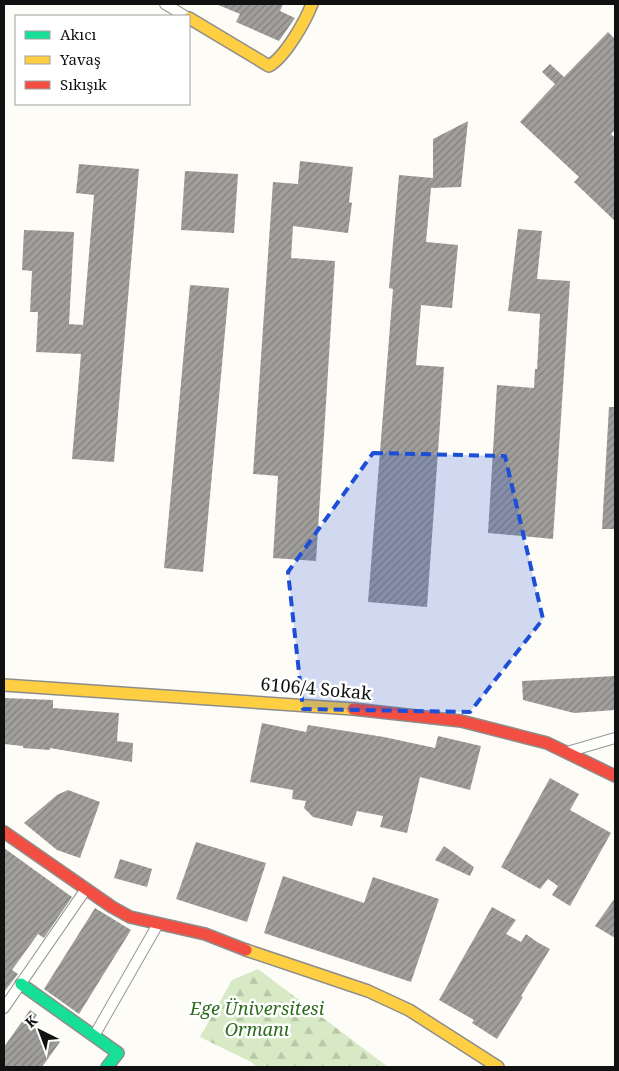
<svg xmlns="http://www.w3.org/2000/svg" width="619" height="1071" viewBox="0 0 619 1071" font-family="'Noto Serif',serif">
  <defs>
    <pattern id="forest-firs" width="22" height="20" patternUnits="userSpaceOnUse" patternTransform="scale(1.25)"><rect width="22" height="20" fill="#d8eac5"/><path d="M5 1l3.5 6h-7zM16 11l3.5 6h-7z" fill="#b8c8a8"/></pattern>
    <pattern id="building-hatch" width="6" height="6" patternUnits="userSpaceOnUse" patternTransform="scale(1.25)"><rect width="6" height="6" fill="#a19f9c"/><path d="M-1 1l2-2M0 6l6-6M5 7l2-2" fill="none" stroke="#82807e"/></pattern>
  </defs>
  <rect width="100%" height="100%" fill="#fdfcf7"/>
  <!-- forest -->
  <path fill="url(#forest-firs)" d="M258,969L388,1067H257L251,1062L200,1037L232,980Z"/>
  <!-- building -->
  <g fill="url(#building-hatch)">
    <path d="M216,4H283L280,11L295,18L279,41L236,22L240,14Z"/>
    <path d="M608,32L615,39V130L611,134L615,138V221L574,182L579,177L520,122L555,84L542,72L550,64L564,77Z"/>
    <path d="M468,121L461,187L431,188L426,242L458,245L452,308L421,305L416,365L444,367L427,607L368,602L393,289L389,288L399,175L433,178V139Z"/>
    <path d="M300,161L353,167L349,202L352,203L348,233L293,226L291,258L335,261L316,561L273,558L278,476L253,474L273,182L298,184Z"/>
    <path d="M79,164L139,169L114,462L72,459L81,354L36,352L38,312H30L32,271L22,270L24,230L74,232L69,324L83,325L94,195L76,193Z"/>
    <path d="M185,171L238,174L234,233L181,230Z"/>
    <path d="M518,229L542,231L537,279L570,281L553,539L488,533L497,385L534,388L535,369H537L540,314L508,311Z"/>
    <path d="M190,285L229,288L203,572L164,568Z"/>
    <path d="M609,407H615V529H602Z"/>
    <path d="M615,676V710L574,713L523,700L522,681Z"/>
    <path d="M4,698L53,700V708L119,713L117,741L133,743L132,762L50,748V750L23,748V746L4,744Z"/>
    <path d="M262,723L306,732L308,725L384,737L435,748L438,736L481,746L470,790L420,777L407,833L380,827L383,816L357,811L352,826L313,817L304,808L306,801L292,799L293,790L250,782Z"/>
    <path d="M550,778L579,794L570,810L611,833L570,906L552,895L558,886L548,879L540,889L501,867Z"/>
    <path d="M68,790L100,802L80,858L57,850L24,823L57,795Z"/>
    <path d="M196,842L266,863L247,922L176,899Z"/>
    <path d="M444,846L474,867L470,876L435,860Z"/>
    <path d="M4,848L72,897L44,938L38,934L12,970L18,974L4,992Z"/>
    <path d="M120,859L152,869L147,887L114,878Z"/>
    <path d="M283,876L364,903L373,877L439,899L411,982L264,933Z"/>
    <path d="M615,898V938L595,926Z"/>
    <path d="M492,907L516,920L506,934L521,942L526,934L537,942L550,949L521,996L523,997L497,1039L472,1023L474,1020L439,1000Z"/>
    <path d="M95,908L131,930L79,1014L44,989Z"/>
    <path d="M30,1010L37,1015L32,1022L60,1042L42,1067H4V1047Z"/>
  </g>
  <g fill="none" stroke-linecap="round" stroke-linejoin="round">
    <!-- street casing -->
    <g stroke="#979795" stroke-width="12">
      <g id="street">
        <path d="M165,4L185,16"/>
        <path d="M567,752L615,738"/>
        <path d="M4,1008L86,889"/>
        <path d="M94,1036L158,924"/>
      </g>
    </g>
    <!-- fast casing -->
    <g stroke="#8e8d8b" stroke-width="14">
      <path id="fast" d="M21,984L118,1053L107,1067"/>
    </g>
    <!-- slow casing -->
    <g stroke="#8e8d8b" stroke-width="14">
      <g id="slow">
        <path d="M189,18L269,66C285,57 305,22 312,4"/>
        <path d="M4,685L353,709"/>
        <path d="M246,950L368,991L409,1010L498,1067"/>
      </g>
    </g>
    <!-- jam casing -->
    <g stroke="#8e8d8b" stroke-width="14">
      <g id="jam">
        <path d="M353,709L461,721L547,743L615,776"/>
        <path d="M4,832L112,907L130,917L205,934L246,950"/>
      </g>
    </g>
    <!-- street -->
    <use href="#street" stroke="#fffffe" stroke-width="10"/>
    <!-- fast -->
    <use href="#fast" stroke="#16e098" stroke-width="11"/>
    <!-- slow -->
    <use href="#slow" stroke="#ffcf43" stroke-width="11"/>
    <!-- jam -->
    <use href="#jam" stroke="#f24e42" stroke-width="11"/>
  </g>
  <!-- marked area -->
  <path fill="#1d4ed8" fill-opacity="0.2" stroke="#1d4ed8" stroke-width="4" stroke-dasharray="10 6" stroke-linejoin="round" d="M373,453L505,456L543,619L470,712L303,709L288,572Z"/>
  <g text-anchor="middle" stroke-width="5" stroke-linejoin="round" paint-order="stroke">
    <!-- street labels -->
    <g font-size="18" fill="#111" stroke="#fff">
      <text transform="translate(316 689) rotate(5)" y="6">6106/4 Sokak</text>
    </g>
    <!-- park labels -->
    <g font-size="18" font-style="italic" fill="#2f6b1f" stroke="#fff">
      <text x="257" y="1015">Ege Üniversitesi<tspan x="257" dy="21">Ormanı</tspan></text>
    </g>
  </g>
  <!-- border -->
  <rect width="619" height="1071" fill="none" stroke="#111111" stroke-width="10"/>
  <!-- legend -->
  <rect x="15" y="15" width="175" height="90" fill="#ffffff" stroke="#a0a0a0"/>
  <rect x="25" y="31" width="25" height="8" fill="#16e098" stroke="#a0a0a0"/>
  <text x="60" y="40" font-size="15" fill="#111111">Akıcı</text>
  <rect x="25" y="56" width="25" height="8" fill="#ffcf43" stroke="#a0a0a0"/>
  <text x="60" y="65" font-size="15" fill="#111111">Yavaş</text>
  <rect x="25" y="81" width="25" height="8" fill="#f24e42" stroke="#a0a0a0"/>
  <text x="60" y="90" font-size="15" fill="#111111">Sıkışık</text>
  <!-- north arrow -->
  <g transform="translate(40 1031) rotate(318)" stroke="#ffffff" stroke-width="4" paint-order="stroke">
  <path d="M0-4L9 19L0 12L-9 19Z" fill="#111111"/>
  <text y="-8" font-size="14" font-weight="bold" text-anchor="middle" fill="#111111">K</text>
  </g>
</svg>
